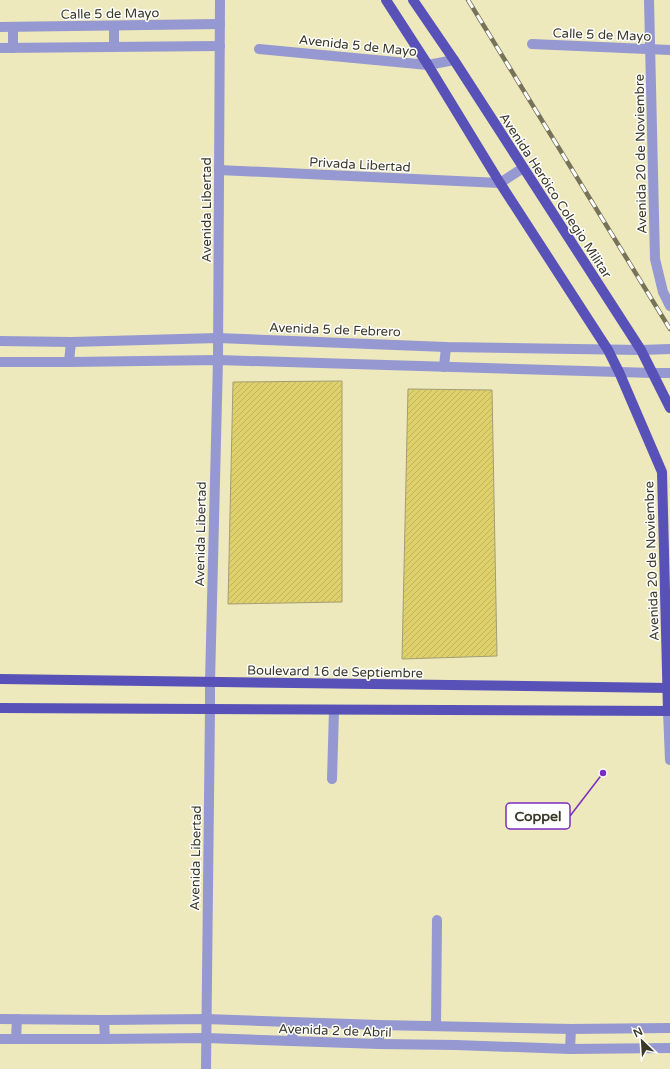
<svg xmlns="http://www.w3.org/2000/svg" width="670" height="1069" viewBox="0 0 670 1069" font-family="'Varela Round',sans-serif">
  <defs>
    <pattern id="building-hatch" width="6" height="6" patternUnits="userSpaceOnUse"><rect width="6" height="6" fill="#ded06b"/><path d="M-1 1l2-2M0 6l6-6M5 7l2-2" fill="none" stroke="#bfb35d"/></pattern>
  </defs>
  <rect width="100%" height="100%" fill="#eee8bd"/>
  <!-- building -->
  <g fill="url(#building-hatch)" stroke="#a39e75">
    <path d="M342,381V602L228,604L233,382Z"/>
    <path d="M408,389L492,390L497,656L402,659Z"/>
  </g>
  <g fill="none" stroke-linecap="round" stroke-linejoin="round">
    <!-- minor -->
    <g stroke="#9598d1" stroke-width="10">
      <path d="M649,0L655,259L663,292L670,306"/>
      <path d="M114,26V47"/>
      <path d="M0,27L220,24"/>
      <path d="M13,27V48"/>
      <path d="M532,44L670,50"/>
      <path d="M0,48L220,46"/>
      <path d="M259,49L428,65L454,60"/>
      <path d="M219,170L500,183L523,168"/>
      <path d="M0,341L71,342L218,338L446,347L641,350L670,349"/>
      <path d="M0,362H69L218,360L653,373H670"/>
      <path d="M69,362L71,342"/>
      <path d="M444,367L446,347"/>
      <path d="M668,711L670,760"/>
      <path d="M332,779L334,710"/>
      <path d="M0,1019L104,1020L206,1019L379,1025L571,1029L670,1028"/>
      <path d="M104,1020L105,1039"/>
      <path d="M436,1026L437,920"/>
      <path d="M0,1039H105L206,1038L379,1044L456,1045L570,1049L670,1048"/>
      <path d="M16,1039L17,1019"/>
      <path d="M292,1041L293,1022"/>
      <path d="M379,1044V1025"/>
      <path d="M570,1049L571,1029"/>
      <path d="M206,1069L210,709V682L218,360L220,0"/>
    </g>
    <!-- major -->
    <g stroke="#5751b8" stroke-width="10">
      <path d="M386,0L428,65L500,183L608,350L619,372L662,472L668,711"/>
      <path d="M413,0L454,60L641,350L670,408"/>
      <path d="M0,679L670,688"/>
      <path d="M0,708L670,711"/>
    </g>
    <!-- rail casing -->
    <g stroke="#767359" stroke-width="4.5">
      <path id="rail" d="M468,0L670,329"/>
    </g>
    <!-- rail -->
    <use href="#rail" stroke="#fff" stroke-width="3" stroke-dasharray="9" stroke-linecap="butt"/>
  </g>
  <g text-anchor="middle" stroke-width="3" stroke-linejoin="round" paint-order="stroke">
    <!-- street labels -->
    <g font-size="13" fill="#3a3826" stroke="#fff">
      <text transform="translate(110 13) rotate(-1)" y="5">Calle 5 de Mayo</text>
      <text transform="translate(602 34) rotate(2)" y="5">Calle 5 de Mayo</text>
      <text transform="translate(358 45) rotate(6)" y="5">Avenida 5 de Mayo</text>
      <text transform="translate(640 154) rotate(-91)" y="5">Avenida 20 de Noviembre</text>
      <text transform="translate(360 164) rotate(3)" y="5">Privada Libertad</text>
      <text transform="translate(556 195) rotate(57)" y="5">Avenida Heróico Colegio Militar</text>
      <text transform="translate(206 210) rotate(-90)" y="5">Avenida Libertad</text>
      <text transform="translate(335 329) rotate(2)" y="5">Avenida 5 de Febrero</text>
      <text transform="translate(200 534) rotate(-89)" y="5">Avenida Libertad</text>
      <text transform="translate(651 561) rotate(-92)" y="5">Avenida 20 de Noviembre</text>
      <text transform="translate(335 671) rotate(1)" y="5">Boulevard 16 de Septiembre</text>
      <text transform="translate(195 858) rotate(-89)" y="5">Avenida Libertad</text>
      <text transform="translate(335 1030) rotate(2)" y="5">Avenida 2 de Abril</text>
    </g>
  </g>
  <!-- callouts -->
  <path fill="none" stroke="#7b2cbf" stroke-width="1.5" d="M603 773L570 816"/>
  <circle fill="#7b2cbf" stroke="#fff" stroke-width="1.5" cx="603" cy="773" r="4"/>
  <rect fill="#fff" stroke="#7b2cbf" stroke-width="1.5" x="506" y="803" width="64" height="26" rx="4"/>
  <g font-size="14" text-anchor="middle" font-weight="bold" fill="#3a3826">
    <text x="538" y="821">Coppel</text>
  </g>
  <!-- north arrow -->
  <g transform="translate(642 1041) rotate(335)" stroke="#ffffff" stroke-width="3" paint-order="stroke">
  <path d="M0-3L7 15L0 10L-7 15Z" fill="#3a3826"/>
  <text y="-6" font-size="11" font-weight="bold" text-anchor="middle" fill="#3a3826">N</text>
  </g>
</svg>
